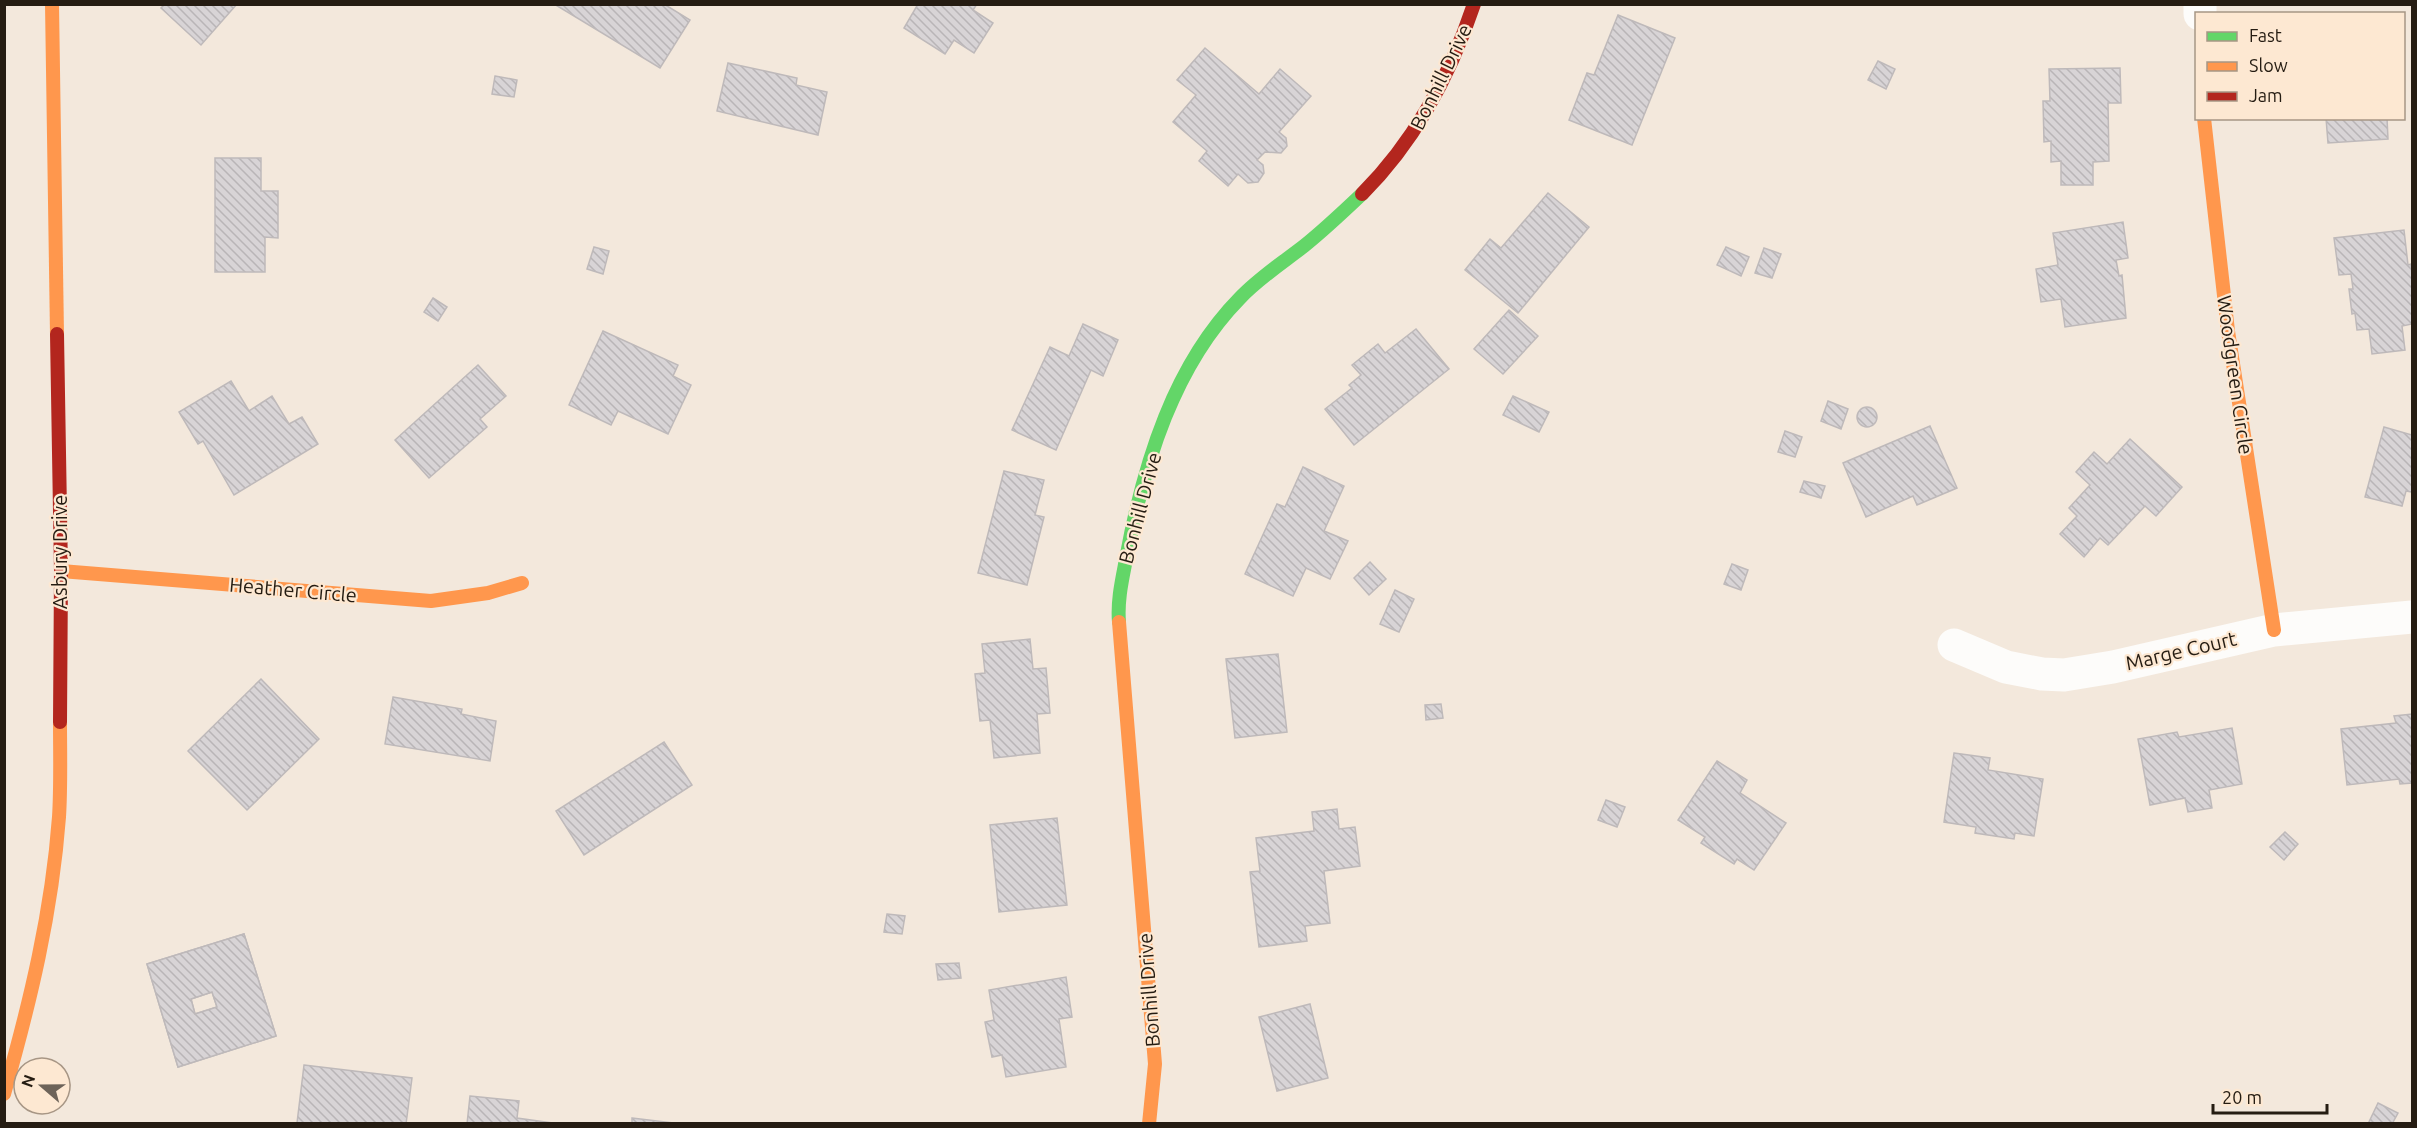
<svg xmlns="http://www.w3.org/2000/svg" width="2417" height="1128" viewBox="0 0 2417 1128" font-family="Ubuntu,sans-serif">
  <defs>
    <pattern id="building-back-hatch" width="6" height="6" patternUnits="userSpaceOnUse" patternTransform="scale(1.5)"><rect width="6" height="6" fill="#d8d4d6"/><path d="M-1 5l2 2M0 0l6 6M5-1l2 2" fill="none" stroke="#b9b5b7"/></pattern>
  </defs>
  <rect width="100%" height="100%" fill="#f3e8dc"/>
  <!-- building -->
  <g fill="url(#building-back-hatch)" stroke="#beb9ba" stroke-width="1.5" fill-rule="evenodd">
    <path d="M165,4H237L201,45L161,8Z"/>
    <path d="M554,4H664L690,20L660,68Z"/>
    <path d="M918,4H977L973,10L993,23L974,53L954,40L945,54L904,28Z"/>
    <path d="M1618,15L1675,38L1632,145L1569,120L1587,73L1594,75Z"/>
    <path d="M1205,48L1259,94L1280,69L1311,96L1279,132L1286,138L1287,146L1281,153L1265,152L1257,160L1263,165L1264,173L1258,182L1248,183L1238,174L1228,186L1199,161L1207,151L1173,122L1196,95L1177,80Z"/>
    <path d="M1878,61L1895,69L1886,89L1868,80Z"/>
    <path d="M728,63L797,78L796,85L827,92L818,135L717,111Z"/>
    <path d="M2120,68L2121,103H2108L2109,161L2093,162V185H2061V161L2051,162V141L2044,142L2043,101H2050L2049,69Z"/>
    <path d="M495,76L517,80L514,97L492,94Z"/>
    <path d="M2326,118H2387L2388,139L2328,143Z"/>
    <path d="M215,158H261V191H278V238L265,237V272H215Z"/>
    <path d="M1548,193L1589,227L1518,313L1465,270L1490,239L1501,248Z"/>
    <path d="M2123,222L2128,258L2116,260L2119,276L2122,275L2126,318L2065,327L2061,299L2041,302L2036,269L2058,265L2053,233Z"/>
    <path d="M2404,230L2408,265L2411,264L2412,275V324L2402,326L2405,350L2372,354L2369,329L2357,330L2355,313L2352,314L2349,289H2353L2351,274L2339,275L2334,238Z"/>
    <path d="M594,247L609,251L603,274L587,269Z"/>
    <path d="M1726,247L1749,257L1741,276L1717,265Z"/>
    <path d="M1764,248L1781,254L1772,278L1755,273Z"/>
    <path d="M433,298L447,307L438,321L424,312Z"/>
    <path d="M1509,310L1538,336L1503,374L1474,349Z"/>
    <path d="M1083,324L1118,340L1103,376L1091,370L1056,450L1012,430L1050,347L1069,356Z"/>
    <path d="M1416,329L1449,369L1354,445L1325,409L1352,388L1349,385L1361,375L1352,365L1378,344L1385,353Z"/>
    <path d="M603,331L678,365L673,376L691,385L668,434L618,411L611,425L569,405Z"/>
    <path d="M478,365L506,396L480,419L487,427L429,478L395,440Z"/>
    <path d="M231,381L249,411L272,396L289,424L302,417L318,444L234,495L203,441L198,444L179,412Z"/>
    <path d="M1513,396L1549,412L1539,432L1503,415Z"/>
    <path d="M1828,401L1848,409L1841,429L1821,421Z"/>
    <circle cx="1867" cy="417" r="10"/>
    <path d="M1930,426L1957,488L1917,505L1913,496L1866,517L1843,463Z"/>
    <path d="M2384,427L2412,435V492L2406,491L2402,506L2365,497Z"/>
    <path d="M1785,431L1802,437L1795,457L1778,452Z"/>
    <path d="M2130,439L2182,487L2156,516L2145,506L2108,545L2100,538L2084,557L2060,534L2077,516L2069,508L2090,485L2076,472L2094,452L2107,464Z"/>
    <path d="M1303,467L1344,486L1324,531L1348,541L1330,579L1306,568L1293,596L1245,574L1277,504L1285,507Z"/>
    <path d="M1004,471L1044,480L1035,515L1044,517L1027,585L978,573Z"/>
    <path d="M1804,481L1825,486L1821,498L1800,492Z"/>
    <path d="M1370,562L1386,579L1369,595L1354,578Z"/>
    <path d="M1732,564L1748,570L1741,590L1724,584Z"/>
    <path d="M1395,590L1414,599L1399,632L1380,624Z"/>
    <path d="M1030,639L1033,669L1046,668L1050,713L1037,714L1040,753L994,758L990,720L980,721L975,674L985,673L982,644Z"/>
    <path d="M1278,654L1287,732L1235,738L1226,659Z"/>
    <path d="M261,679L319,739L247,810L188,751Z"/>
    <path d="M393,697L462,709L461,714L496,721L490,761L385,744Z"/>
    <path d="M1441,704L1443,718L1426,720L1425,705Z"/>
    <path d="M2412,714V783L2400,784L2399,779L2347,785L2341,729L2396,723L2394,716Z"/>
    <path d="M2232,728L2242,784L2209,790L2212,808L2188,812L2185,798L2150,805L2138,739L2177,732L2179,737Z"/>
    <path d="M664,742L692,785L584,855L556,811Z"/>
    <path d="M1954,753L1990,758L1988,770L2043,779L2034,836L2015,833L2014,839L1975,833L1976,827L1944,822Z"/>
    <path d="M1717,761L1747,780L1740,793L1786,823L1754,870L1737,859L1734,864L1701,843L1705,837L1678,820Z"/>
    <path d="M1606,800L1625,807L1617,827L1598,820Z"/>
    <path d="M1337,809L1339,829L1355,827L1360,866L1324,871L1330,923L1305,926L1307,941L1259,947L1250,872L1260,871L1256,838L1314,831L1312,812Z"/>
    <path d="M1057,818L1067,905L999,912L990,825Z"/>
    <path d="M2285,832L2298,844L2284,860L2270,847Z"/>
    <path d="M887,914L905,916L902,934L884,932Z"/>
    <path d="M244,934L276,1036L178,1067L147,964ZM212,992L217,1007L195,1014L191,999Z"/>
    <path d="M244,934L276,1036L178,1067L147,964ZM212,992L217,1007L195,1014L191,999Z"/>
    <path d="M959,963L961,978L938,980L936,964Z"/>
    <path d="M1066,977L1072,1017L1059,1019L1066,1067L1006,1077L1002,1055L992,1057L985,1022L994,1020L989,990Z"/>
    <path d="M1310,1004L1328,1078L1277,1091L1259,1017Z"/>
    <path d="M304,1065L412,1078L406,1124L297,1123Z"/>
    <path d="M470,1096L519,1101L517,1118L560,1124H467Z"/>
    <path d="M2378,1103L2398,1113L2392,1124H2368Z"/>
    <path d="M632,1118L682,1124H632Z"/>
  </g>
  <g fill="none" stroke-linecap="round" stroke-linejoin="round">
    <!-- street -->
    <g stroke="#fdfcfa" stroke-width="33">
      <path d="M2200,4V14"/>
      <path d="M1954,645L2006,667L2042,674L2064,675L2113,667L2274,630L2412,617"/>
    </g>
    <!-- fast -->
    <path stroke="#63d668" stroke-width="14" d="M1119,622C1117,599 1123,576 1127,554C1144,463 1174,365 1240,298C1259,278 1282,263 1304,246C1324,230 1343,212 1362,194"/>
    <!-- slow -->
    <g stroke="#ff974d" stroke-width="14">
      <path d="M52,4L57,334"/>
      <path d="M2204,118L2228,331L2274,630"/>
      <path d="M61,571L431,601L488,593L522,583"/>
      <path d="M1119,622L1155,1064L1149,1124"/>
      <path d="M4,1094C30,1003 52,912 59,817C61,786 60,753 60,722"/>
    </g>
    <!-- jam -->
    <g stroke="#b3261e" stroke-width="14">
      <path d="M1362,194C1416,140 1450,76 1474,4"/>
      <path d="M57,334L61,571L60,722"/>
    </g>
  </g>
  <g text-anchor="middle" stroke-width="4.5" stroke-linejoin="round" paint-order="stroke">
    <!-- street labels -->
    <g font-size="20" fill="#251c12" stroke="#fde8d2">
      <text transform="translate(1441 77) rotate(-64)" y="7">Bonhill Drive</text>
      <text transform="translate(2235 375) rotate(82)" y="7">Woodgreen Circle</text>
      <text transform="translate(1140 508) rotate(-75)" y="7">Bonhill Drive</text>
      <text transform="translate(60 552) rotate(-90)" y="7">Asbury Drive</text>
      <text transform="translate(293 590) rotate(5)" y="7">Heather Circle</text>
      <text transform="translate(2181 651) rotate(-13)" y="7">Marge Court</text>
      <text transform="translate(1149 990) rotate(-94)" y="7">Bonhill Drive</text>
    </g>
  </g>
  <!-- border -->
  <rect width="2417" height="1128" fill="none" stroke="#251c12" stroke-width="12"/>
  <!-- legend -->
  <rect x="2195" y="12" width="210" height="108" fill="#fde8d2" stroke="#a79685" stroke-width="1.5"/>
  <rect x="2207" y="32" width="30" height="9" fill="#63d668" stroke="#a79685" stroke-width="1.5"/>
  <text x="2249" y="42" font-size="18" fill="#251c12">Fast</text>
  <rect x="2207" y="62" width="30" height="9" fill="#ff974d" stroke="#a79685" stroke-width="1.5"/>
  <text x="2249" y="72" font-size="18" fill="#251c12">Slow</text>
  <rect x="2207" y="92" width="30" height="9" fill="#b3261e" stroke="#a79685" stroke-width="1.5"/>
  <text x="2249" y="102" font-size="18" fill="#251c12">Jam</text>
  <!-- north arrow -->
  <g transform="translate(42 1086) rotate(290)"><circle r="28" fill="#fde8d2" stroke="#a79685" stroke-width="1.5"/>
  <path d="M0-4.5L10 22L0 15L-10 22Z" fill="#6d6359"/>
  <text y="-9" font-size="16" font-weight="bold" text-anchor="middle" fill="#251c12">N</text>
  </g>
  <!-- scale -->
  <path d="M2213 1104v9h114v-9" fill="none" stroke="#251c12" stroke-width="3"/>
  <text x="2222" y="1104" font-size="18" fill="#251c12" stroke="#fde8d2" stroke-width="4.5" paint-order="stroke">20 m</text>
</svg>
